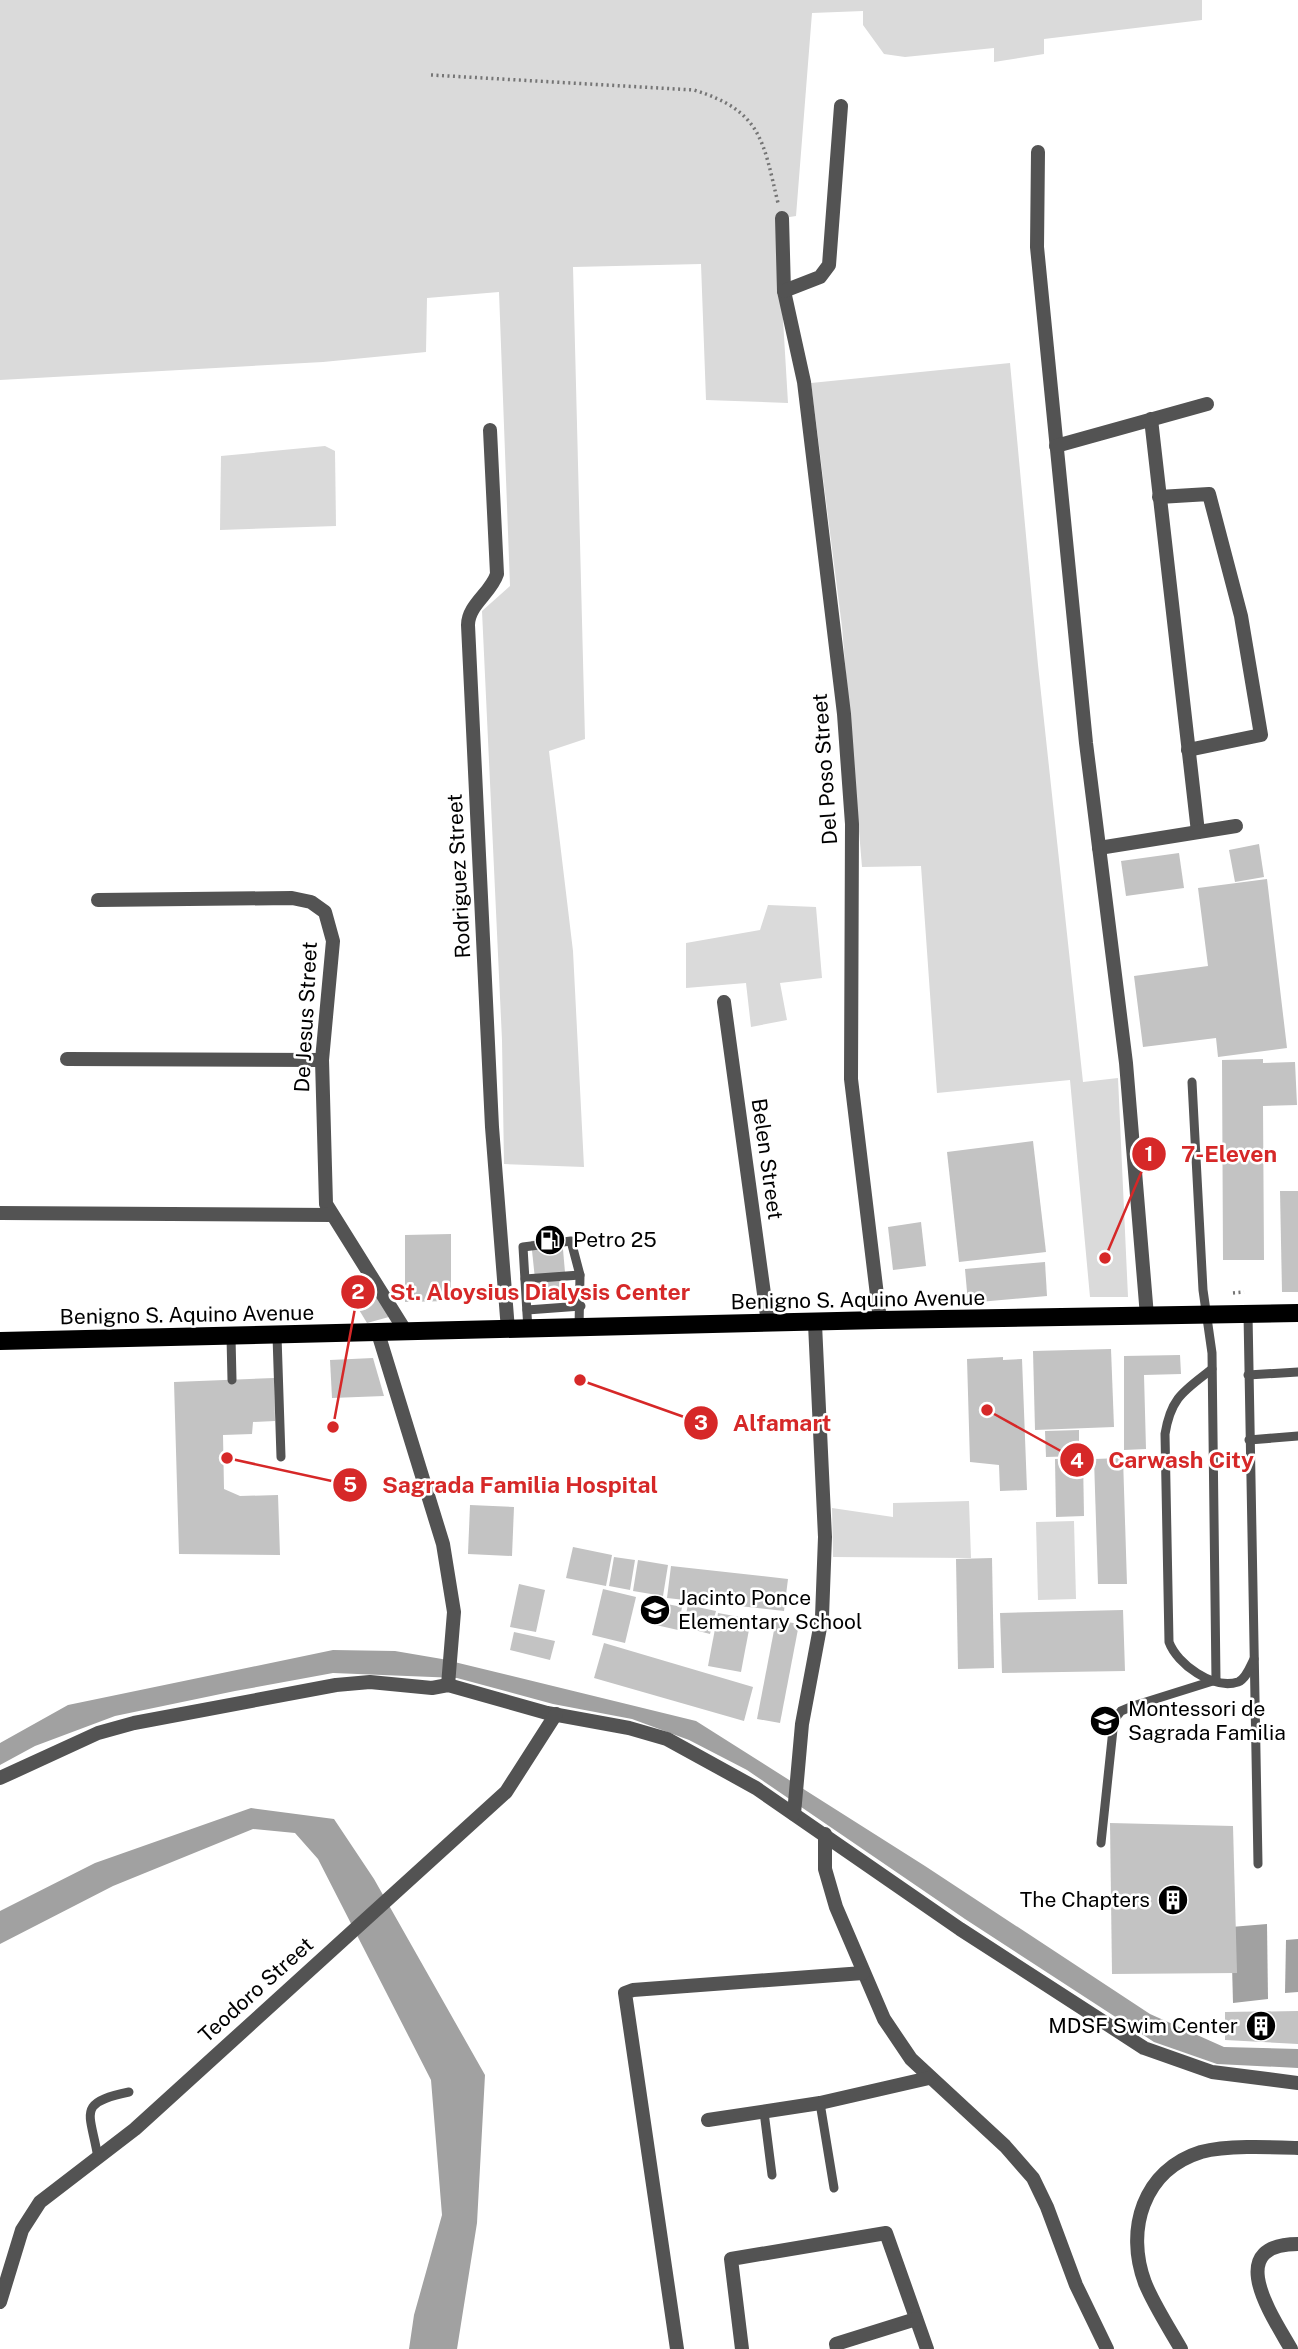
<svg xmlns="http://www.w3.org/2000/svg" width="1298" height="2349" viewBox="0 0 1298 2349" font-family="'Public Sans',sans-serif">
  <rect width="100%" height="100%" fill="#fff"/>
  <!-- green -->
  <g fill="#dadada">
    <path d="M0,0H1202V20L1044,39V54L994,62V48L905,57L884,54L863,25V11L812,13L796,216L777,219L788,403L706,400L701,264L573,267L585,739L549,751L573,951L584,1167L504,1164L502,1040L482,611L510,586L499,292L427,298L426,352L323,362L0,380Z"/>
    <path d="M1010,363L1038,665L1083,1082L1118,1078L1128,1297H1090L1070,1080L937,1093L921,866L862,867L842,627L811,383Z"/>
    <path d="M325,446L335,451L336,526L220,530L221,456Z"/>
    <path d="M768,905L816,907L822,978L780,983L787,1020L751,1027L746,983L686,988V943L760,930Z"/>
    <path d="M969,1501L971,1558L833,1557L832,1508L893,1517V1503Z"/>
    <path d="M1074,1521L1076,1599L1038,1600L1036,1522Z"/>
  </g>
  <!-- water -->
  <g fill="#a1a1a1">
    <path d="M333,1650L395,1651L442,1659L696,1721L925,1866L1150,2014L1224,2047L1298,2049V2068L1217,2064L1154,2042L965,1919L747,1770L689,1740L632,1719L553,1704L457,1678L333,1673L235,1691L115,1716L35,1746L0,1765V1743L68,1705Z"/>
    <path d="M251,1808L334,1819L374,1879L485,2075L477,2223L457,2349H409L414,2315L442,2215L431,2080L318,1859L295,1833L253,1829L113,1886L0,1944V1911L95,1863Z"/>
    <path d="M1267,1924L1268,1999L1233,2003L1231,1927Z"/>
    <path d="M1298,1939V1992L1285,1993L1286,1940Z"/>
  </g>
  <!-- building -->
  <g fill="#c3c3c3">
    <path d="M1259,844L1264,877L1235,882L1229,850Z"/>
    <path d="M1179,853L1184,888L1126,896L1121,861Z"/>
    <path d="M1267,879L1287,1048L1218,1057L1216,1038L1143,1047L1134,976L1208,966L1198,888Z"/>
    <path d="M1263,1059V1063L1295,1062L1297,1105L1263,1106L1264,1260H1223L1222,1060Z"/>
    <path d="M1033,1141L1046,1252L959,1262L947,1152Z"/>
    <path d="M1280,1191H1298V1292H1282Z"/>
    <path d="M921,1222L926,1266L893,1270L888,1227Z"/>
    <path d="M451,1234V1301L405,1302V1235Z"/>
    <path d="M562,1238L567,1295L537,1298L531,1241Z"/>
    <path d="M1045,1262L1047,1296L968,1303L965,1269Z"/>
    <path d="M364,1275L389,1317L367,1323L344,1285Z"/>
    <path d="M1111,1349L1114,1427L1035,1430L1033,1351Z"/>
    <path d="M1180,1355L1181,1374L1144,1375L1146,1449L1124,1450V1356Z"/>
    <path d="M1003,1357V1360L1022,1359L1027,1490L1000,1491L999,1465L970,1462L967,1359Z"/>
    <path d="M373,1358L384,1396L332,1398L330,1360Z"/>
    <path d="M274,1378L275,1421L253,1422L252,1434L223,1435L224,1489L240,1496L278,1495L280,1555L179,1554L174,1382Z"/>
    <path d="M1079,1430V1456L1046,1457L1045,1431Z"/>
    <path d="M1083,1458L1084,1516L1056,1517L1055,1459Z"/>
    <path d="M1123,1458L1127,1584H1098L1094,1459Z"/>
    <path d="M470,1505L514,1507L512,1556L468,1554Z"/>
    <path d="M573,1547L612,1555L606,1586L566,1578Z"/>
    <path d="M614,1557L635,1560L630,1590L609,1586Z"/>
    <path d="M992,1558L994,1668L958,1669L956,1559Z"/>
    <path d="M638,1560L668,1565L663,1596L633,1591Z"/>
    <path d="M671,1566L788,1579L784,1611L667,1598Z"/>
    <path d="M519,1584L545,1590L536,1632L510,1627Z"/>
    <path d="M603,1589L636,1597L625,1643L592,1635Z"/>
    <path d="M652,1601L682,1607L678,1630L647,1623Z"/>
    <path d="M688,1605L716,1611L710,1634L683,1627Z"/>
    <path d="M1123,1610L1125,1671L1002,1673L1000,1613Z"/>
    <path d="M718,1613L751,1619L741,1672L708,1666Z"/>
    <path d="M776,1620L799,1624L780,1723L757,1719Z"/>
    <path d="M514,1632L555,1641L550,1660L510,1650Z"/>
    <path d="M604,1643L753,1687L744,1721L594,1678Z"/>
    <path d="M1110,1823L1233,1826L1237,1973L1112,1974Z"/>
    <path d="M1298,2011V2044L1225,2040V2012Z"/>
  </g>
  <g fill="none" stroke-linecap="round" stroke-linejoin="round">
    <!-- path -->
    <g stroke="#757575" stroke-width="3.5" stroke-dasharray="2 3.5" stroke-linecap="butt">
      <path d="M431,75L694,90C762,111 763,141 778,203"/>
      <path d="M1233,1293L1244,1292"/>
    </g>
    <!-- service -->
    <g stroke="#535353" stroke-width="9">
      <path d="M1192,1082L1203,1290L1212,1353L1216,1680"/>
      <path d="M525,1279L580,1275"/>
      <path d="M527,1310L581,1306"/>
      <path d="M1248,1314L1258,1864"/>
      <path d="M528,1330L523,1247L571,1241L580,1275L579,1328"/>
      <path d="M277,1336L281,1457"/>
      <path d="M231,1337L232,1380"/>
      <path d="M1212,1369C1184,1391 1171,1397 1165,1434L1169,1642C1177,1664 1213,1690 1238,1682C1246,1679 1250,1667 1254,1659"/>
      <path d="M1248,1375L1298,1372"/>
      <path d="M1249,1440L1298,1436"/>
      <path d="M1101,1843L1114,1720L1121,1711L1133,1706L1216,1680"/>
      <path d="M820,2103L834,2188"/>
      <path d="M764,2112L772,2175"/>
      <path d="M98,2158C91,2113 75,2103 129,2092"/>
    </g>
    <!-- minor -->
    <g stroke="#535353" stroke-width="14">
      <path d="M1038,152L1037,247L1086,743L1126,1063L1147,1316"/>
      <path d="M782,218L784,291L804,382L844,714L852,824L851,1079L880,1320"/>
      <path d="M784,291L820,277L829,265L841,106"/>
      <path d="M1151,419L1198,832"/>
      <path d="M490,430L497,574C491,593 468,605 468,625L492,1127L508,1330"/>
      <path d="M1056,446L1207,404"/>
      <path d="M1159,497L1209,494L1241,616L1261,735L1188,750"/>
      <path d="M1099,848L1236,826"/>
      <path d="M98,900L292,898L311,902L325,912L333,941L322,1060L326,1204L406,1332"/>
      <path d="M724,1002L768,1323"/>
      <path d="M67,1059L322,1060"/>
      <path d="M0,1213L332,1215"/>
      <path d="M378,1333L443,1544L454,1612L448,1685"/>
      <path d="M0,1778L98,1733L134,1723L336,1685L370,1682L432,1688L448,1685L547,1713L629,1728L667,1739L756,1788L960,1929L1144,2048L1212,2072L1298,2083"/>
      <path d="M794,1814L802,1724L822,1617L825,1537L815,1324"/>
      <path d="M825,1834V1869L836,1907L884,2019L911,2059L1005,2146L1033,2178L1047,2207L1076,2285L1107,2349"/>
      <path d="M708,2120L820,2103L929,2078"/>
      <path d="M0,2302L22,2230L40,2202L135,2129L506,1792L556,1714"/>
      <path d="M677,2349L625,1993L633,1990L863,1973"/>
      <path d="M742,2349L731,2259L886,2233L927,2349"/>
      <path d="M837,2349L836,2344L916,2319"/>
      <path d="M1181,2349C1169,2328 1154,2305 1145,2283C1125,2230 1143,2170 1201,2152C1227,2145 1271,2147 1298,2148"/>
      <path d="M1291,2349C1273,2317 1222,2244 1298,2244"/>
    </g>
    <!-- primary -->
    <path stroke="#000" stroke-width="18" d="M0,1341L880,1320L1298,1313"/>
  </g>
  <!-- icons -->
  <defs>
    <g id="fuel-disc" transform="scale(1.575)"><circle r="9.5" fill="#000" stroke="#fff"/><path d="M-5.5-6h7V0h2V4h1.3V-2.5L3-4.5l.8-.8L6-3V5H2.5V1h-1V6h-7ZM-4.2-4.7v3.2H.2V-4.7Z" fill="#fff"/></g>
    <g id="school-disc" transform="scale(1.575)"><circle r="9.5" fill="#000" stroke="#fff"/><path d="M0-5L7-2L0 1L-7-2ZM-4 1L0 2.5L4 1V4Q0 6-4 4Z" fill="#fff"/></g>
    <g id="building-disc" transform="scale(1.575)"><circle r="9.5" fill="#000" stroke="#fff"/><path d="M-4-6H4V6H1V3H-1V6H-4ZM-2.5-4.3h1.7v1.8h-1.7ZM.8-4.3h1.7v1.8H.8ZM-2.5-1h1.7V.8h-1.7ZM.8-1h1.7V.8H.8Z" fill="#fff"/></g>
  </defs>
  <g fill-rule="evenodd">
    <use href="#fuel-disc" x="550" y="1240"/>
    <use href="#school-disc" x="655" y="1610"/>
    <use href="#school-disc" x="1105" y="1721"/>
    <use href="#building-disc" x="1173" y="1900"/>
    <use href="#building-disc" x="1261" y="2026"/>
  </g>
  <g text-anchor="middle" stroke-width="5" stroke-linejoin="round" paint-order="stroke">
    <!-- street labels -->
    <g font-size="21" fill="#000" stroke="#fff">
      <text transform="translate(825 769) rotate(-94)" y="7">Del Poso Street</text>
      <text transform="translate(459 876) rotate(-93)" y="7">Rodriguez Street</text>
      <text transform="translate(306 1017) rotate(-87)" y="7">De Jesus Street</text>
      <text transform="translate(767 1159) rotate(82)" y="7">Belen Street</text>
      <text transform="translate(858 1300) rotate(-1)" y="7">Benigno S. Aquino Avenue</text>
      <text transform="translate(187 1315) rotate(-1)" y="7">Benigno S. Aquino Avenue</text>
      <text transform="translate(256 1990) rotate(-42)" y="7">Teodoro Street</text>
    </g>
    <!-- poi labels -->
    <g font-size="21" fill="#000" stroke="#fff" text-anchor="start">
      <text x="573" y="1247">Petro 25</text>
      <text x="678" y="1605">Jacinto Ponce<tspan x="678" dy="24">Elementary School</tspan></text>
      <text x="1128" y="1716">Montessori de<tspan x="1128" dy="24">Sagrada Familia</tspan></text>
      <text x="1150" y="1907" text-anchor="end">The Chapters</text>
      <text x="1238" y="2033" text-anchor="end">MDSF Swim Center</text>
    </g>
  </g>
  <!-- callouts -->
  <path fill="none" stroke="#d62828" stroke-width="2.5" d="M1105 1258L1149 1154M333 1427L358 1292M580 1380L701 1423M987 1410L1077 1460M227 1458L350 1485"/>
  <g fill="#d62828" stroke="#fff" stroke-width="2.5">
    <circle cx="1105" cy="1258" r="7"/>
    <circle cx="333" cy="1427" r="7"/>
    <circle cx="580" cy="1380" r="7"/>
    <circle cx="987" cy="1410" r="7"/>
    <circle cx="227" cy="1458" r="7"/>
    <circle cx="1149" cy="1154" r="18"/>
    <circle cx="358" cy="1292" r="18"/>
    <circle cx="701" cy="1423" r="18"/>
    <circle cx="1077" cy="1460" r="18"/>
    <circle cx="350" cy="1485" r="18"/>
  </g>
  <g font-size="21" text-anchor="middle" font-weight="bold" fill="#fff">
    <text x="1149" y="1161">1</text>
    <text x="358" y="1299">2</text>
    <text x="701" y="1430">3</text>
    <text x="1077" y="1468">4</text>
    <text x="350" y="1492">5</text>
  </g>
  <g font-size="23" text-anchor="middle" font-weight="bold" fill="#d62828" stroke="#fff" stroke-width="5" stroke-linejoin="round" paint-order="stroke">
    <text x="1229" y="1162">7-Eleven</text>
    <text x="540" y="1300">St. Aloysius Dialysis Center</text>
    <text x="782" y="1431">Alfamart</text>
    <text x="1181" y="1468">Carwash City</text>
    <text x="520" y="1493">Sagrada Familia Hospital</text>
  </g>
</svg>
